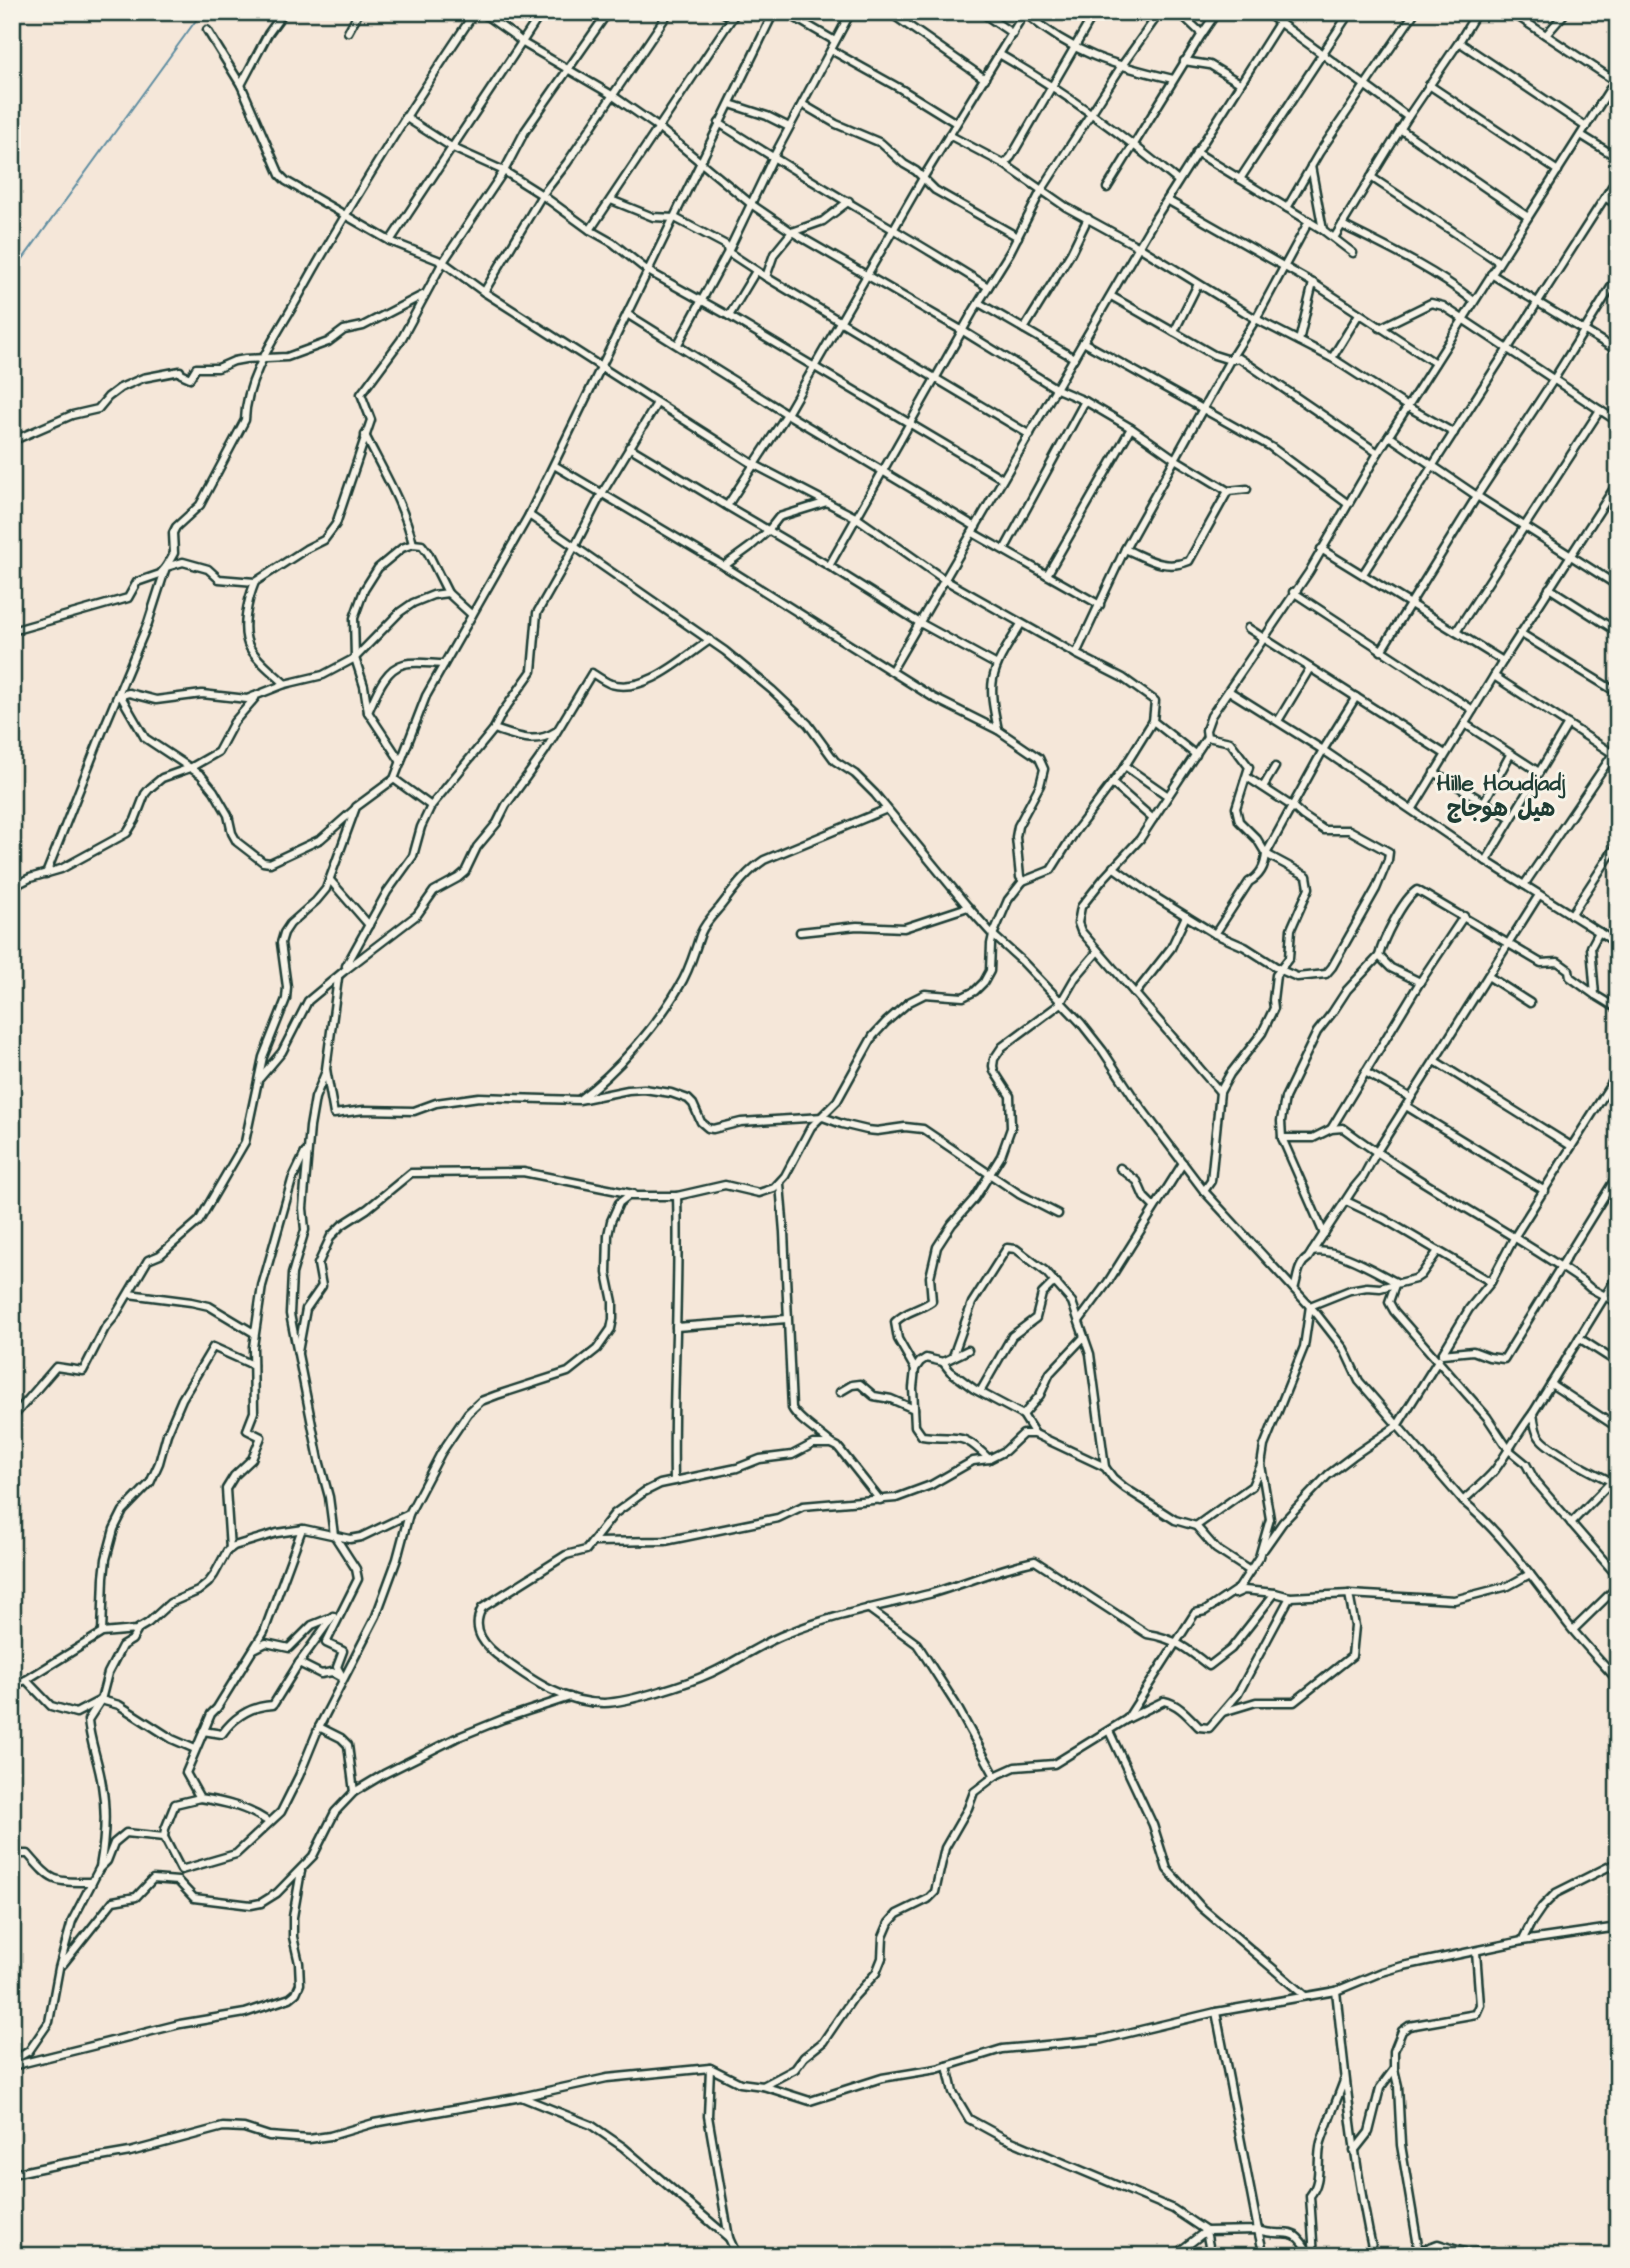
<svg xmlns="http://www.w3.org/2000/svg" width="1630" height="2268" viewBox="0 0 1630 2268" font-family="'Architects Daughter','Playpen Sans Arabic',sans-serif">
  <rect width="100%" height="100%" fill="#f5e7d9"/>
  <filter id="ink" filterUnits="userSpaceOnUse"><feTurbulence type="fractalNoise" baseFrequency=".0143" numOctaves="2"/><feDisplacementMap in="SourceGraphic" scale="14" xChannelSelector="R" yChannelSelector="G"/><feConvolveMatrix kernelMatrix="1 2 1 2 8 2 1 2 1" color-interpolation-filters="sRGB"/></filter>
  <g filter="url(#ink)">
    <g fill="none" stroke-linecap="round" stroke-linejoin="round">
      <!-- stream -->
      <path stroke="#5f8da1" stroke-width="2" d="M12,274L202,12"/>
      <!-- minor casing -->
      <g stroke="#1f3d34" stroke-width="11">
        <g id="minor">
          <path d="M481,12L515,36L523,43L612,95L658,127L751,204L792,232L963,331L1057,389L1085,401L1131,428L1175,459L1228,491L1247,489"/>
          <path d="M722,12L732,18"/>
          <path d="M785,12L835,41"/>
          <path d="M889,12L985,79"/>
          <path d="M981,12L1013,34"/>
          <path d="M1265,12L1408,117"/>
          <path d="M1511,12L1615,81"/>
          <path d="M1616,12L1618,13"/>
          <path d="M1025,13C1073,54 1113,65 1173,79"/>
          <path d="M207,30L241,85L280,175L286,181L390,241L443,262L484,292L753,464L857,518L945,580L1076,654L1123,678L1155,701L1153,721L1196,755"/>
          <path d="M348,32L359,12"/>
          <path d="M1202,34L1217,12"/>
          <path d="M1546,35L1566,12"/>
          <path d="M1459,42L1586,127"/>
          <path d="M831,50L901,89L956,123"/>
          <path d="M999,54C1063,91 1121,133 1178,181"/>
          <path d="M1184,61L1210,65L1240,83"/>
          <path d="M241,85L268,34L284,12"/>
          <path d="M1429,85L1558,171"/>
          <path d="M730,104L767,116L789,127"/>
          <path d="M802,104L836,124L881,143L904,164L916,171L935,190L1018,237"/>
          <path d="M405,117L453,148L504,171L542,195L590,230L613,243L648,271L729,316L1003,479"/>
          <path d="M719,123C807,180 899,231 988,287"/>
          <path d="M1400,129L1528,217"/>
          <path d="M949,135L1004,164L1066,207L1139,247L1256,319L1332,358L1408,407L1454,433"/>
          <path d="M1581,135L1618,158"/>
          <path d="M1196,152L1323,230L1353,253"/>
          <path d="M1004,164L1011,157L1095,12"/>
          <path d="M1311,166L1323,230"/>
          <path d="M1371,177L1499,262"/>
          <path d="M1240,179L1350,12"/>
          <path d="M1107,188L1202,34L1179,12"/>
          <path d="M1605,197L1618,206"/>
          <path d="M611,200L653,217L675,218L726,245L728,252L766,277L1030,435"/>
          <path d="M1167,200L1313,283L1435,363"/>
          <path d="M1287,208L1319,153L1415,12"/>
          <path d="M1342,225C1388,248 1433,269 1474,301"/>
          <path d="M590,230L736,12"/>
          <path d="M1334,238L1408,117L1459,42L1477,12"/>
          <path d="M390,241L542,12"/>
          <path d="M1491,274L1618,351"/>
          <path d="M766,277L774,254L792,232L823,221L849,201"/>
          <path d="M484,292L542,195L567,163L669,12"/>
          <path d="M1111,296L1214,355L1230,360L1239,358L1378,453"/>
          <path d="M979,303L1074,358"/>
          <path d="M627,314L787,414L976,527"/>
          <path d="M729,316L756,271"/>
          <path d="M1380,328L1431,303L1443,306L1618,422"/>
          <path d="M1024,329L1071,253L1088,218"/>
          <path d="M1174,332L1198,284"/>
          <path d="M1299,341L1313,283"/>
          <path d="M1083,342L1271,447L1348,504"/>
          <path d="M678,344L728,252L773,158L851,12"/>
          <path d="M1332,358L1359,314"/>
          <path d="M365,435C383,471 404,505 413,544"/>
          <path d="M1389,436L1477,496L1618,586"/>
          <path d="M12,441L72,415L98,409L108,397L120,388L143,378L180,371L181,374L190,378L196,368H218L234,361L245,359L287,357L328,342L344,330L363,326L423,295"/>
          <path d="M629,447L727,506"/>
          <path d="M554,465L724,566L934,698L998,730L1039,758L1044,769L1040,785L1018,826L1016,837L1020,877L1023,881"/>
          <path d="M529,515L725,651L772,690L808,724L835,761L855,774L875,794L968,907L993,935L1022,961L1081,1023L1103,1051L1136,1101L1204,1191L1316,1313L1344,1349L1359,1381L1463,1501C1505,1536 1538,1585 1571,1628C1586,1646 1602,1663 1618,1681"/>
          <path d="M973,533L1100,605"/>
          <path d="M1125,549C1148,559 1165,571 1189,561L1228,491"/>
          <path d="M1321,549L1503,661"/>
          <path d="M1004,550L1085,401"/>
          <path d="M724,566L750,547L768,531L779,517L827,502"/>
          <path d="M829,566L727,506L787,414L923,178L1025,12"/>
          <path d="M1363,574L1618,177"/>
          <path d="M1047,575L1131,428"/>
          <path d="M1549,588L1618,632"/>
          <path d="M1293,592L1473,710"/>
          <path d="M1248,628L1445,754"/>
          <path d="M12,631L128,598L137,582L160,574L166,567L183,562L208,569L219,579L255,582"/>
          <path d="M1456,632L1600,410"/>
          <path d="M1520,633L1618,693"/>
          <path d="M1381,651L1477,496L1554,379L1618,276"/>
          <path d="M1076,654L1125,549L1230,360L1256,319L1309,221"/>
          <path d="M997,665L920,623L829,566L974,310L1010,252L1041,191L1121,67L1160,12"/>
          <path d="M892,670L1156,217L1286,12"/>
          <path d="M1494,676L1618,757"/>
          <path d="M285,684C274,673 258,662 250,648C240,631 248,599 255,582L306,549L324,540L336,524L371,420L361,394L401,340L443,262L504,171L525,131L608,12"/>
          <path d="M1229,691L1323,750L1486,861L1618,944"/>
          <path d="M119,693L145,738L201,775L214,791L228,815L232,833L237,842L263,862L270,863L321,839L355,809"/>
          <path d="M121,695L129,693L156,700L202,694L247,699L285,684L323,675L355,658L400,612L413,603L433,595L448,593L472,615"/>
          <path d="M368,712C376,695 384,669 404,664C416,661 432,664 444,664"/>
          <path d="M1278,721L1310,668"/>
          <path d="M1465,724L1539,772"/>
          <path d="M494,729C515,736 535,745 555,732"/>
          <path d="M998,730C995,714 990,696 993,679C997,659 1011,641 1021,624"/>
          <path d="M401,762L368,712L364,686L355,658L354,618L364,590L378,568L402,548L413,544L422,545L428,553L448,593"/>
          <path d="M1125,766L1168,796"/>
          <path d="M1434,772L1511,818"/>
          <path d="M394,779L431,806"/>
          <path d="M1112,783L1153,819"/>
          <path d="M1263,787L1275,767"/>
          <path d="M1484,802L1510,755"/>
          <path d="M1412,810L1503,661L1618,482"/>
          <path d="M1486,861L1568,724"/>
          <path d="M1113,867L1152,895L1215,934L1245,947L1281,970L1297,977L1326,974L1332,967L1376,889L1388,860L1389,852L1349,830H1324L1303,816L1293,807L1247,777"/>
          <path d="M46,874L103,730L148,623L166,567L174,553L173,533L176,527L200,505L245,420C246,375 279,332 300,294C354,197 413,104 475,12"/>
          <path d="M330,880L369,925"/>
          <path d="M1524,885L1613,754"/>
          <path d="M12,887L30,878L61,869L127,833L135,820L145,794L150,788L162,778L190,768L218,752L234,722L255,698"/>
          <path d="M1571,915L1618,843"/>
          <path d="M800,932L857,926L904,928L968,907"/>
          <path d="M1599,932L1591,947L1595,995L1618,1009"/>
          <path d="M1215,934L1249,882C1260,876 1265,867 1266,854L1323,750L1356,697"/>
          <path d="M346,966L387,892L413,856L421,827L431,806L494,729L502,713L532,671L537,613L575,546L601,495L657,403"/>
          <path d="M1488,976L1530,1003"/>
          <path d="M338,978L326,1069L334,1114L364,1110L414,1111L436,1103L479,1097L579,1100L628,1090L644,1089L671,1093L688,1099L693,1104L701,1122L708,1128L713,1129L741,1122L823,1117L842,1124L867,1130L877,1131L905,1127L923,1129L1019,1194L1058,1214"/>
          <path d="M1420,982L1391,968L1379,956C1383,939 1403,899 1417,890L1541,963L1558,962L1569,970L1570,977L1595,995"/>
          <path d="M1135,994L1171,948L1186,916"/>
          <path d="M1435,1061L1571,1146"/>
          <path d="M1365,1072L1411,1098"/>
          <path d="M1618,1073L1515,1236L1491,1282L1469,1309L1442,1354L1473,1351L1489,1357L1504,1359L1618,1174"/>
          <path d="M260,1078L282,1052L308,1001L344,971L417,915L434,891L458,878L465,872L477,847L497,823L506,805L545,751L592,673C598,677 605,682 611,684C646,694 683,658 710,640"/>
          <path d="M1220,1092L1081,931L1078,923L1081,907L1104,878L1140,839L1153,819L1207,737L1206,730L1211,716L1309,572L1378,453L1618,76"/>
          <path d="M580,1099C616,1072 656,1027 679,987C690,970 694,952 701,933C705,923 713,915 720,907C734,889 745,873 764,860L887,809"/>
          <path d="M1406,1106L1545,1191"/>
          <path d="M1331,1129L1420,982L1464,916"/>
          <path d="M1282,1138H1313L1331,1129L1343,1128C1419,1185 1504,1227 1582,1281L1590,1288L1618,1303"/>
          <path d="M1120,1168L1137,1181L1144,1197L1154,1207"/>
          <path d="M780,1184L784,1232L792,1408C798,1420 820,1433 832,1444"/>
          <path d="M1204,1191L1211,1181L1220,1092L1230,1074L1262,1033L1274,1008L1273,1000L1276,975L1289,958L1291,929L1309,888L1307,876L1266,854L1257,839L1239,821L1236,808L1249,767L1230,742L1207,737"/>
          <path d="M1346,1201L1384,1219L1491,1282"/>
          <path d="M1324,1234L1282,1138L1281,1121L1285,1098L1317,1032L1332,1013L1347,990L1379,956"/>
          <path d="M1312,1252C1337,1247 1374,1271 1396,1282L1389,1302L1394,1311L1487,1417L1509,1450L1526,1464L1535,1481L1618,1577"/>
          <path d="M1618,1275L1533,1413C1534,1421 1535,1433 1541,1439C1551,1451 1602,1478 1618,1484"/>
          <path d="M1294,1289C1298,1278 1297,1265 1308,1258L1353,1189L1363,1177L1376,1153L1539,895"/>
          <path d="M129,1294L191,1302L209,1306L254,1333"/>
          <path d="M1079,1321L1108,1282L1183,1163"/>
          <path d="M676,1327L787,1319"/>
          <path d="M1579,1338L1618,1363"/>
          <path d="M968,1350L943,1362L926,1358L920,1362L915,1369L913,1388L915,1426L922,1436C957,1441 960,1429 989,1459"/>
          <path d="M298,1352L306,1309L322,1286L318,1264L331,1236L342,1225L367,1209L411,1173L523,1172L633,1194"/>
          <path d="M953,1356L972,1303L1007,1248L1016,1249L1045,1271L1072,1302L1090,1354L1105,1467"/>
          <path d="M943,1362L950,1371L974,1389L1023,1415L1035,1434"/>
          <path d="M915,1369L898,1339L895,1322C907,1310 918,1311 932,1301L930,1277L937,1247L952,1224L975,1198L1001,1156L1011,1128L1010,1096L994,1071L993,1066L994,1059L1002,1047L1060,1004L1075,978L1098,951"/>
          <path d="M1551,1384L1618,1428"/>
          <path d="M840,1392L852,1385L860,1384L874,1396L891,1399L914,1409"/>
          <path d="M980,1392L1012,1336L1036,1318L1042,1294L1051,1285L1057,1283"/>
          <path d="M1023,1415L1040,1395L1050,1373L1084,1337"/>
          <path d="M12,1418L56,1367L83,1371L105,1328L115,1316L148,1260L160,1255L199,1221L245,1142L263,1057L286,999L287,987L281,943L284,933L290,924L316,901L326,889L356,807L394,779L426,696L529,515L774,12"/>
          <path d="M674,1481C672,1385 680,1291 677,1196"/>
          <path d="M880,1500L838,1447L832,1444H813L792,1455L760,1459L737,1468L660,1484L644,1492L614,1514L586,1550L566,1555L482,1608C470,1631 485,1647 504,1660C534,1682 565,1703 604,1703C630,1702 687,1684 711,1673C737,1661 760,1644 786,1634C832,1615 881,1606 929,1594C965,1584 999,1568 1035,1561L1147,1634C1174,1638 1188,1649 1209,1666L1231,1649L1275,1593L1290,1597L1349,1594L1454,1600L1508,1586L1530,1574"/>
          <path d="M1463,1501C1473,1491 1486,1481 1495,1470C1509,1451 1519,1431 1533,1413"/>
          <path d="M1571,1523L1611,1482"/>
          <path d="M1196,1526L1252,1486L1261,1465"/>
          <path d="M593,1542L665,1541L778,1518L803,1506L896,1498L931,1485L973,1461L989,1459L1005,1451L1023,1434H1035L1105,1467L1113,1478L1125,1488L1175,1520L1196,1526L1216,1549L1250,1571"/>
          <path d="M230,1549L226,1489L234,1476L252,1459L261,1437L247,1430L254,1412L253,1347L262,1286L292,1180L305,1153"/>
          <path d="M1264,1549L1283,1522L1328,1475L1353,1456L1397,1426L1439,1359"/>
          <path d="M1235,1594L1244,1590L1275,1593"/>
          <path d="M868,1608L917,1644L921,1650L955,1703L995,1776"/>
          <path d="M1573,1630L1614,1590L1618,1582"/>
          <path d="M102,1633L104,1577L106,1559L114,1529L123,1511L150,1483L159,1463L167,1434L182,1399L213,1347L253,1365"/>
          <path d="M254,1649L266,1643L289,1648L312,1625L332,1617"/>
          <path d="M299,1663L321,1674L332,1672L343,1678L337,1667L343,1651L326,1643L358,1579L356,1569L334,1535L329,1497L319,1460L290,1314L292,1274L305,1230L303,1208L310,1127L315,1098L326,1071"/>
          <path d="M26,1680L51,1706L76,1713L101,1700L119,1705L172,1739L195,1749"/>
          <path d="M12,1685L26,1680L102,1633L136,1630L148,1623L170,1603L198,1591L208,1583L214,1575L227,1551L234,1546L277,1533L304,1529L350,1539L361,1537L409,1514"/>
          <path d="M1223,1712L1256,1702H1294L1352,1656L1355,1626L1349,1594"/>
          <path d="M1127,1719L1164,1701C1179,1704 1189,1717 1199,1727L1209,1728L1238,1694L1290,1597"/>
          <path d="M203,1731L222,1734C235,1716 251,1706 273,1705L299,1663L333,1616"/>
          <path d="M1109,1731L1153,1825L1167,1869L1201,1907L1305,1996"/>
          <path d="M354,1792L348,1745L341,1738L319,1727L376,1616L397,1559L409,1514L441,1453L468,1413L481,1401L497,1395L568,1372L597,1349L611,1329L613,1319V1302L607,1273L608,1235L611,1221L619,1203L628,1196H677L725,1185L759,1193L774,1188L785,1176L811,1127L837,1101L873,1036L886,1022L909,1002L925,994L963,997L975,991L984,982L990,971L991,944L993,935L1008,900L1023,881L1051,870L1075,832L1125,766L1153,721"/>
          <path d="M200,1798C225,1802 247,1807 269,1822"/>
          <path d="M164,1837L181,1870L236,1854L281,1812L299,1776L319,1727"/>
          <path d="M12,1854H28C53,1883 53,1882 92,1882"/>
          <path d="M100,1867C105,1839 107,1813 102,1785C99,1763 90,1742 88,1720L101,1700L108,1673L122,1646L132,1640L139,1628"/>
          <path d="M1522,1941L1531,1923L1542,1907L1556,1893L1618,1862"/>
          <path d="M63,1964L113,1901L136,1897L153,1879L178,1881L194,1898L251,1905L261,1903L277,1893L313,1856L335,1812L354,1792L384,1774L456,1738L503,1719L570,1697"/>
          <path d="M1336,1991C1346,2080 1354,2169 1374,2256"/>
          <path d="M12,2061L29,2051L49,2022L59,1968L72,1921L99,1869L107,1861L114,1843L126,1833L164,1837L165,1829L175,1804L200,1798L186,1773L211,1714L217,1708L264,1632L302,1529"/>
          <path d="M12,2066L180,2024L245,2013L290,1998L296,1993L300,1984L299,1963L293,1937V1917L301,1871"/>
          <path d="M947,2066L953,2092L969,2119L1002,2137L1173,2209L1206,2231L1176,2254L1168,2256"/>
          <path d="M710,2068L708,2116L729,2238L735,2251L742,2256"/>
          <path d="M1394,2069L1398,2086L1401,2145L1419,2252"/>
          <path d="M763,2086L795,2069L804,2057L823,2042L853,1998L876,1973L882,1958L883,1937L889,1923L897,1914L928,1899L935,1892L945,1848L968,1808L974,1792L995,1776L1015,1767L1054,1764L1127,1719L1195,1613L1205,1611L1239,1588L1259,1557L1270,1519L1261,1465L1264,1446L1304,1347L1310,1306L1350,1290L1367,1287L1380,1288L1415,1279L1421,1275L1438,1251"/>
          <path d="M521,2097L591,2125L623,2147L729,2238"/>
          <path d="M1354,2151L1369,2132L1380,2088L1394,2069V2051L1402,2031L1409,2026L1476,2014L1480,2005L1476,1952"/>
          <path d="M12,2174L60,2164L130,2152L223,2127L244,2128L269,2136L309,2139L330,2136L374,2123L516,2098L607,2078L710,2068L740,2083L763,2086L810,2101L882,2078L937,2069L1002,2049L1099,2040L1216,2012L1336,1991L1382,1972L1403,1966L1522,1941L1618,1927"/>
          <path d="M1258,2230C1287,2240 1292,2220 1310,2256"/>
          <path d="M1258,2230L1264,2256"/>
          <path d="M1211,2256L1206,2231L1258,2230L1216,2012"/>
          <path d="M1314,2256L1310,2196C1323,2180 1316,2161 1321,2142C1328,2121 1337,2100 1345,2078"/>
          <path d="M1406,2256L1438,2244L1467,2253L1493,2251"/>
        </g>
      </g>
      <!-- minor -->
      <use href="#minor" stroke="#f7f3e8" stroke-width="6"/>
    </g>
  </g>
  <g text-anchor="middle" stroke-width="6" stroke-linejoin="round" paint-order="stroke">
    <!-- neighbourhood labels -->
    <g font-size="23" font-weight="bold" fill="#1f3d34" stroke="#f7f3e8">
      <text x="1501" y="790">Hille Houdjadj<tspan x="1501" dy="26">هيل هوجاج</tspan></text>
    </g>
  </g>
  <!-- margin -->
  <rect width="1630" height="2268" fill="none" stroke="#f7f3e8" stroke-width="42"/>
  <rect x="21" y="21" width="1588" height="2226" fill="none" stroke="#1f3d34" stroke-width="2.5" filter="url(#ink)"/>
</svg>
